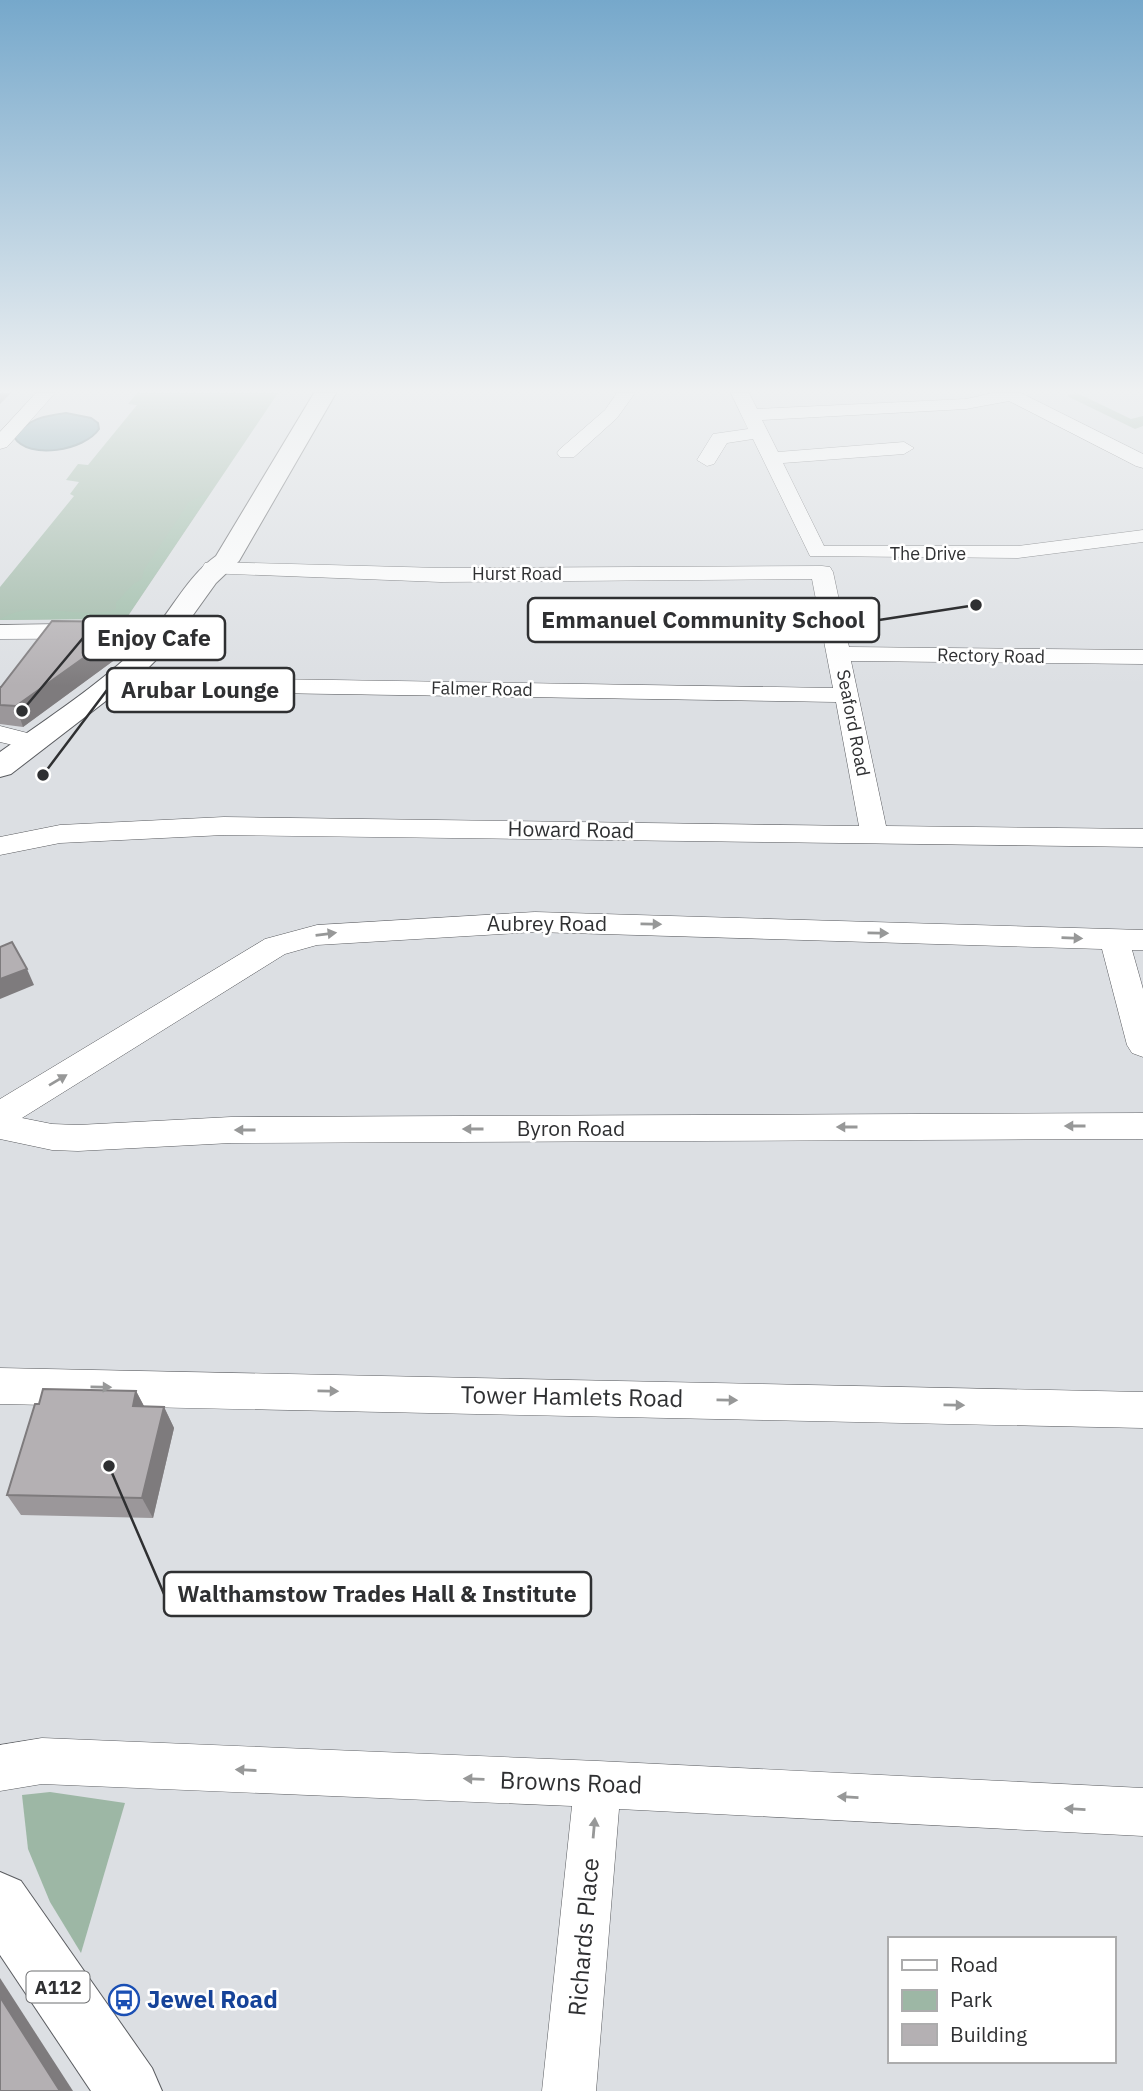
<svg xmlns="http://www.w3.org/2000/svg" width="1143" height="2091" viewBox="0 0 1143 2091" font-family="'IBM Plex Sans',sans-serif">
  <rect width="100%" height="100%" fill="#dcdfe3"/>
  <!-- green -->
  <g fill="#9db7a5">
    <path d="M137,393H278L126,619L0,620V587L74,496L70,494L79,482L66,480L78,464L88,465L137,405L128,404Z"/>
    <path d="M1077,393L1131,419L1143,416V426L1135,429L1067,396Z"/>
    <path d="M50,1792L125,1803L81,1953L50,1902L28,1849L22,1795Z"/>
  </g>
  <!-- forest -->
  <path fill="#9abaa5" d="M202,495L208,496L126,618L0,620C30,597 84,622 116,609V603L132,585L142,579L144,570L189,502Z"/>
  <!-- water -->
  <path fill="#6c959f" stroke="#5a777e" stroke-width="2" d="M66,413L91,418L98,423L99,429C85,450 29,461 14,437C28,419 43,416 66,413Z"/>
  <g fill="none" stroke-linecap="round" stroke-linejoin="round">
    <!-- street casing -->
    <g stroke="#5a5c60" stroke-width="1">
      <g id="street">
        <path d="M36,393H55L7,447L0,449V432Z"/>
        <path d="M617,393H635L617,418L574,457H560L557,453L560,449L605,410Z"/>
        <path d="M731,393H749L757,409L966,399L993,393H1021L1143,454V468L1136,466L1009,401L966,409L762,420L778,452L904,442L914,448L904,454L783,463L824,546H1018L1143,530V542L1018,558L810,556L753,439L727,443L714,464L707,466L697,460L713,434L748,429Z"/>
        <path d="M213,562L441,568L822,566L830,567L833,572L849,647L1143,650V664L851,661L886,826L1143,829V847L224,835L60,843L0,855V837L60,825L224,817L859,826L836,702L140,691L110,683L106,678L110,673L118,671L141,677L833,688L812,579L441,582L205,573L202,568L205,563Z"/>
        <path d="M130,623L176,628L179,633L176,638L0,639V625Z"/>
        <path d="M0,726L43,737L47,742L43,747L34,750L0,742Z"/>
        <path d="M535,912L1143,930V950H1132L1143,989V1057L1132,1053L1127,1045L1102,949L535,932L317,945L285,954L22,1118L52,1124L78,1125L231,1117L1143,1113V1139L231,1143L78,1151L52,1150L0,1139V1099L265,939L317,925Z"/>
        <path d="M0,1368L1143,1392V1428L0,1404Z"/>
        <path d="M42,1738L598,1761L1143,1788V1836L619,1809L596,2091H542L572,1806L42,1784L0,1791V1745Z"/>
      </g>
    </g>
    <!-- primary casing -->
    <g stroke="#5a5c60" stroke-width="2">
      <g id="primary">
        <path d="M314,393H336L239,561L216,583L173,643L146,670L11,774L0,777V752C49,717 101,684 144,641C170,615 185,578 216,556Z"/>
        <path d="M0,1872L21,1881L152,2068L162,2091H91L0,1955Z"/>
      </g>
    </g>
    <!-- street -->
    <use href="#street" fill="#fff" fill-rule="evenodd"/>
    <!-- primary -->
    <use href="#primary" fill="#fff" fill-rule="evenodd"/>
  </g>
  <!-- wall -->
  <g fill="#9b979a">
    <path d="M134,622L139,642L23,727L0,724V687Z"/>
    <path d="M136,1391L144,1406L164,1407L174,1428L153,1518L21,1515L7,1495Z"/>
  </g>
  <!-- shaded-wall -->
  <g fill="#7e7b7d">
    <path d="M0,393H11L0,404Z"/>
    <path d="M134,622L139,642L23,727L16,706Z"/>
    <path d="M27,969L34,985L0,999V979Z"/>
    <path d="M136,1391L147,1412L133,1406Z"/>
    <path d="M164,1407L174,1428L153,1518L142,1498Z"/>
    <path d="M0,1978L73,2091H60L0,1997Z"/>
  </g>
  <!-- building -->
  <g fill="#b4b0b3" stroke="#7e7b7d" stroke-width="2">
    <path d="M52,621L134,622L16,706L0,705V687H1Z"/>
    <path d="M12,942L27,969L0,979V947Z"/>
    <path d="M43,1389L136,1391L133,1406L164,1407L142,1498L7,1495L35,1404H39Z"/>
    <path d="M0,1997L60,2091H0Z"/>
  </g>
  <!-- one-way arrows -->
  <defs><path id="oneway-solid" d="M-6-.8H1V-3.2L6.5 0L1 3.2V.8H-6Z" transform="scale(1.75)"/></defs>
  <g fill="#979898">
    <use href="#oneway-solid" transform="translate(651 924) rotate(1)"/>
    <use href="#oneway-solid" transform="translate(878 933) rotate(1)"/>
    <use href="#oneway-solid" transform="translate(326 934) rotate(-7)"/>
    <use href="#oneway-solid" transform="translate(1072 938) rotate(2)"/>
    <use href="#oneway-solid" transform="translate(58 1080) rotate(-31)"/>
    <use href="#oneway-solid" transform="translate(1075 1126) rotate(180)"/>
    <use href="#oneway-solid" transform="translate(847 1127) rotate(180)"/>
    <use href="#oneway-solid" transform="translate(473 1129) rotate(180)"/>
    <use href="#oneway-solid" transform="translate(245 1130) rotate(180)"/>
    <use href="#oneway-solid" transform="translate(101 1387) rotate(1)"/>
    <use href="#oneway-solid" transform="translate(328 1391) rotate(1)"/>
    <use href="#oneway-solid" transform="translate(727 1400) rotate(1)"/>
    <use href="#oneway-solid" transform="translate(954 1405) rotate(1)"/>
    <use href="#oneway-solid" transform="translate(246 1770) rotate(-177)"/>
    <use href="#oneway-solid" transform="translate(474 1779) rotate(-178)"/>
    <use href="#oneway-solid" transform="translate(848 1797) rotate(-177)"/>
    <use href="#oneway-solid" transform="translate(1075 1809) rotate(-177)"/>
    <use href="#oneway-solid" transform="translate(594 1828) rotate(-85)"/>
  </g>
  <!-- sky -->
  <linearGradient id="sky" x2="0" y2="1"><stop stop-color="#76a8cb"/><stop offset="0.57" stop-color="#eff1f2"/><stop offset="1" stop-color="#eff1f2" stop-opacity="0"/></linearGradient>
  <rect width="1143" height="686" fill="url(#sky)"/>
  <!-- icons -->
  <defs>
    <g id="bus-ring" transform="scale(1.575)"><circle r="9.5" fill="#fff" stroke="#1a4fb4" stroke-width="1.5"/><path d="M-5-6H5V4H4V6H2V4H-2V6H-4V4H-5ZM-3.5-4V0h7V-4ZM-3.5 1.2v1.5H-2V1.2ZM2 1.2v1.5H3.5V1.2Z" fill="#1a4fb4"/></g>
  </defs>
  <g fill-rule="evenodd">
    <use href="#bus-ring" x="124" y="2000"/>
  </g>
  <g text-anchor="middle" stroke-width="5" stroke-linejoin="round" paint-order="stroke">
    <!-- far-street labels -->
    <g font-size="18" fill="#2f3032" stroke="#fff">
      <text x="928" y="560">The Drive</text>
      <text x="517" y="580">Hurst Road</text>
      <text transform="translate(991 656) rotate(1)" y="6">Rectory Road</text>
      <text transform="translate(482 689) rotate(1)" y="6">Falmer Road</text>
      <text transform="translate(853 723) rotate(79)" y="6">Seaford Road</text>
    </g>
    <!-- shield labels -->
    <rect fill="#fff" stroke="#6d6e70" stroke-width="2" x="26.5" y="1971.5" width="63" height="31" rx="5"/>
    <g font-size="19" font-weight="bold" fill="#2f3032">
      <text x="58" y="1994">A112</text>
    </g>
    <!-- street labels -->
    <g font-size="21" fill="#2f3032" stroke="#fff">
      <text transform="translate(571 830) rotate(1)" y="7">Howard Road</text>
      <text x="547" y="931">Aubrey Road</text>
      <text x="571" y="1136">Byron Road</text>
    </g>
    <!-- near-street labels -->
    <g font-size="24" fill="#2f3032" stroke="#fff">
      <text transform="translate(572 1397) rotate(1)" y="8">Tower Hamlets Road</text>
      <text transform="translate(571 1783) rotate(2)" y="8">Browns Road</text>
      <text transform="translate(584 1937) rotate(-85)" y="8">Richards Place</text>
    </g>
    <!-- near-transit labels -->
    <g font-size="24" font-weight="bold" fill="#164399" stroke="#fff" text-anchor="start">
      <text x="147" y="2008">Jewel Road</text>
    </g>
  </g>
  <!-- callouts -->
  <path fill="none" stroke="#2f3032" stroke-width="2.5" d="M976 605L879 620M22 711L83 638M43 775L107 690M109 1466L164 1594"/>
  <g fill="#2f3032" stroke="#fff" stroke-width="2.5">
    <circle cx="976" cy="605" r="7"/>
    <circle cx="22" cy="711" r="7"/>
    <circle cx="43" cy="775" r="7"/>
    <circle cx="109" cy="1466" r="7"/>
  </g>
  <g fill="#fff" stroke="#2f3032" stroke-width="2.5">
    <rect x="528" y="598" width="351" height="44" rx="7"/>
    <rect x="83" y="616" width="142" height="44" rx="7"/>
    <rect x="107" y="668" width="187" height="44" rx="7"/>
    <rect x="164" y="1572" width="427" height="44" rx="7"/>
  </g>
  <g font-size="23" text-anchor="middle" font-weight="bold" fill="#2f3032">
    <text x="703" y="628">Emmanuel Community School</text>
    <text x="154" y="646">Enjoy Cafe</text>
    <text x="200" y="698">Arubar Lounge</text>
    <text x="377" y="1602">Walthamstow Trades Hall &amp; Institute</text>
  </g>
  <!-- legend -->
  <rect x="888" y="1937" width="228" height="126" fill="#ffffff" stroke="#acacad" stroke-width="2"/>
  <rect x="902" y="1960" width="35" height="10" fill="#ffffff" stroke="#acacad" stroke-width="2"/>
  <text x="950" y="1972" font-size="21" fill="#2f3032">Road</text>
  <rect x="902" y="1990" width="35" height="21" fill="#9db7a5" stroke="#acacad" stroke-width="2"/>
  <text x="950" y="2007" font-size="21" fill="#2f3032">Park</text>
  <rect x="902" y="2024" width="35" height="21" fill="#b4b0b3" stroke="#acacad" stroke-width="2"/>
  <text x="950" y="2042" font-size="21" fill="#2f3032">Building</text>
</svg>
